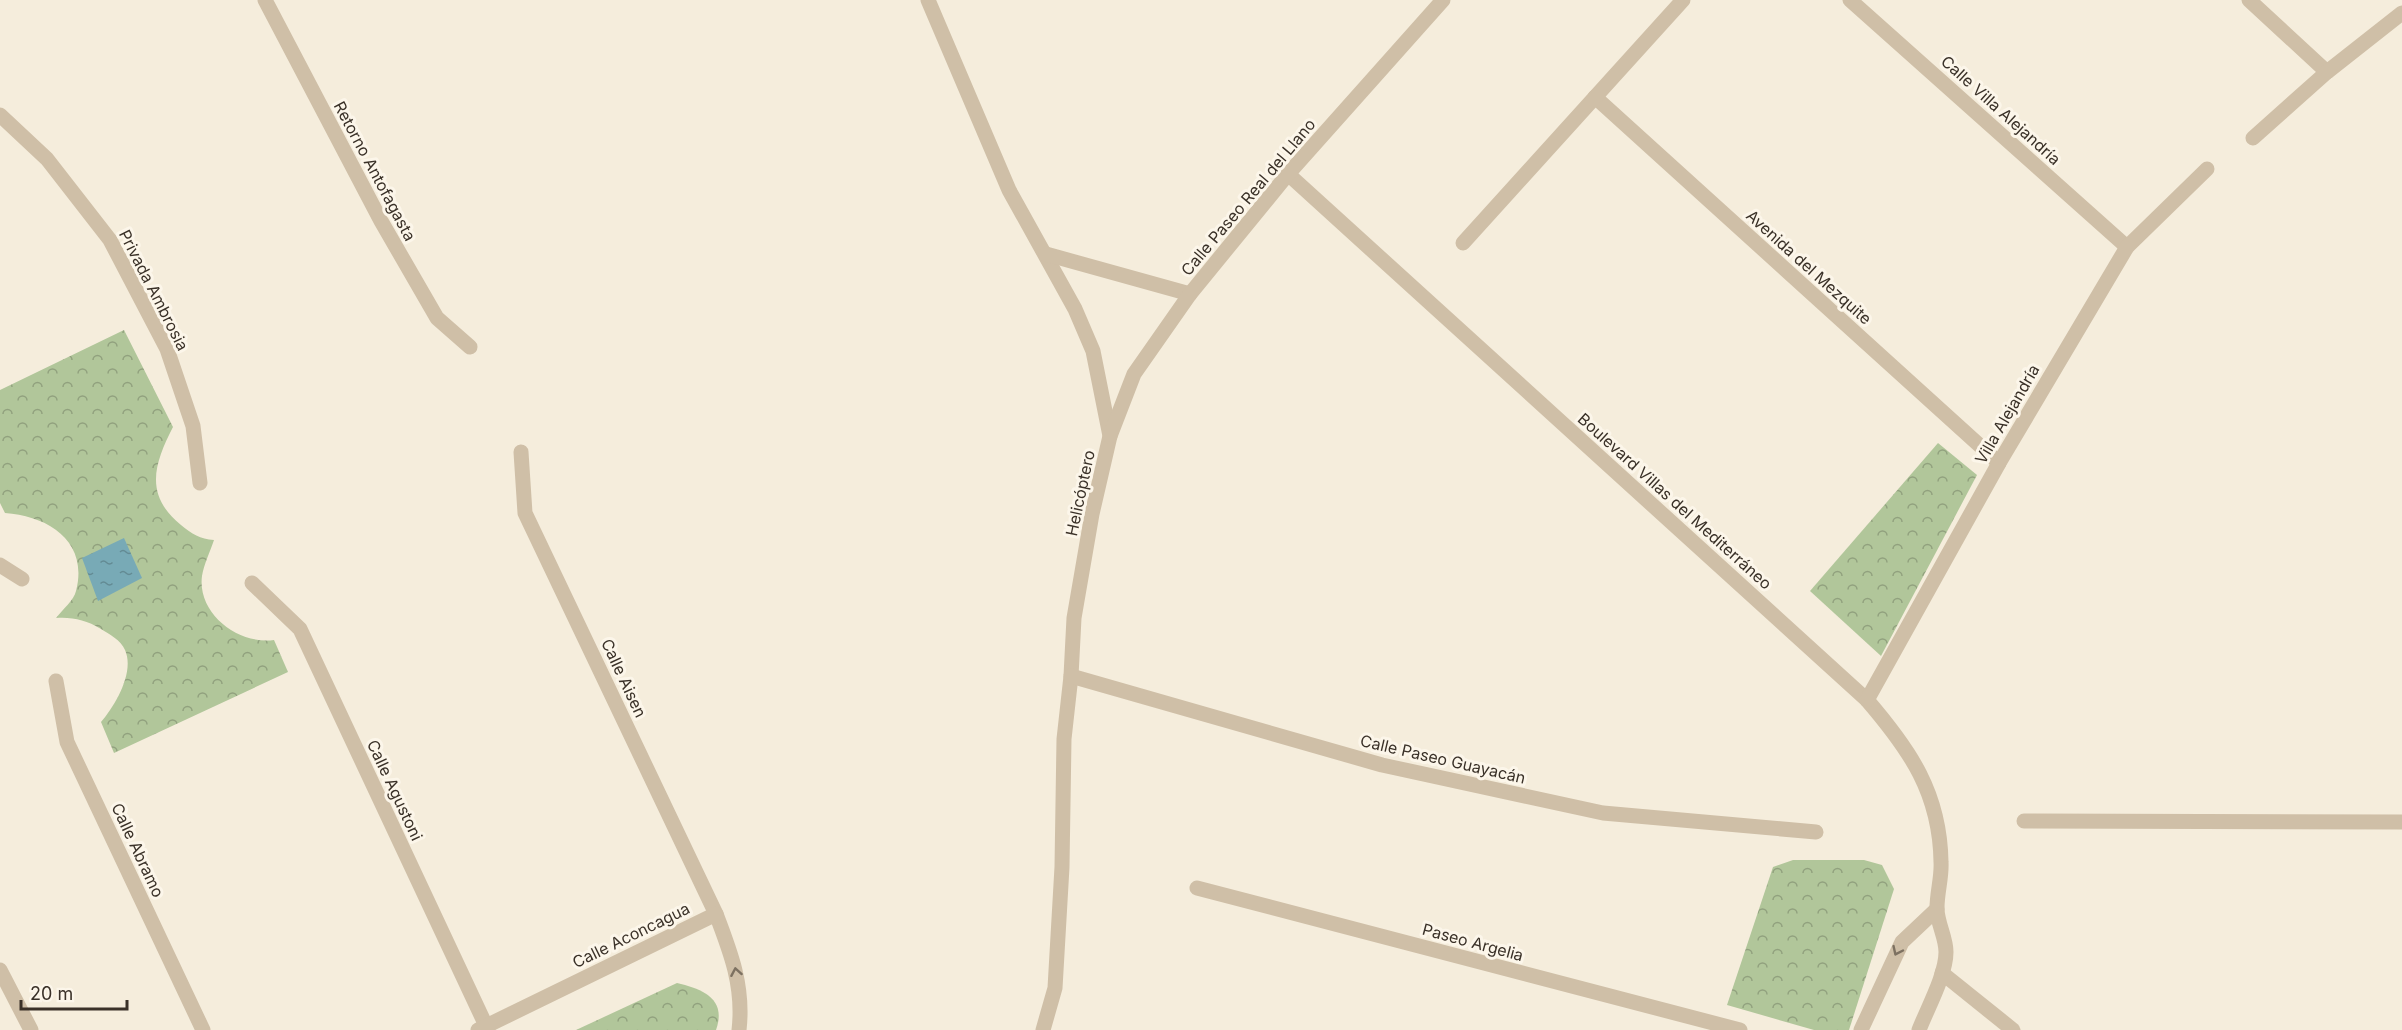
<svg xmlns="http://www.w3.org/2000/svg" width="2402" height="1030" viewBox="0 0 2402 1030" font-family="Inter,sans-serif">
  <defs>
    <pattern id="park-crowns" width="20" height="18" patternUnits="userSpaceOnUse" patternTransform="scale(1.5)"><rect width="20" height="18" fill="#b1c69a"/><path d="M2 6a3 3 0 1 1 6 0M12 15a3 3 0 1 1 6 0" fill="none" stroke="#91a17e"/></pattern>
    <pattern id="water-ripples" width="26" height="14" patternUnits="userSpaceOnUse" patternTransform="scale(1.5)"><rect width="26" height="14" fill="#78aab6"/><path d="M2 4q2-2 4 0t4 0M15 11q2-2 4 0t4 0" fill="none" stroke="#638b94"/></pattern>
  </defs>
  <rect width="100%" height="100%" fill="#f5eddc"/>
  <!-- park -->
  <g fill="url(#park-crowns)">
    <path d="M124,330L173,427C154,464 144,495 181,525C192,534 200,539 214,540C210,552 204,564 202,576C197,614 239,645 274,640L288,672L114,753L101,722C115,706 135,672 125,650C121,640 109,634 101,629C86,620 73,617 56,618C62,610 74,600 76,591C89,541 48,516 5,513L0,503V390Z"/>
    <path d="M1938,443L1977,475L1881,656L1810,591Z"/>
    <path d="M1793,860H1864L1882,865L1894,889L1849,1030H1814L1727,1005L1773,867Z"/>
    <path d="M677,983C703,989 727,999 716,1030H576Z"/>
  </g>
  <!-- water -->
  <path fill="url(#water-ripples)" d="M124,538L142,578L98,601L82,558Z"/>
  <g fill="none" stroke-linecap="round" stroke-linejoin="round">
    <!-- minor -->
    <g stroke="#cfbfa7" stroke-width="15">
      <path d="M265,0L381,221L437,318L470,347"/>
      <path d="M928,0L1009,190L1075,309L1093,351L1110,436L1092,514L1074,618L1071,676L1064,739L1062,867L1055,988L1043,1030"/>
      <path d="M1850,0L2127,247"/>
      <path d="M2249,0L2327,72"/>
      <path d="M1595,97L1999,463"/>
      <path d="M0,115L47,159L110,240L167,349L193,426L200,483"/>
      <path d="M2253,138L2327,72L2402,13"/>
      <path d="M1288,174L1867,700C1910,750 1940,793 1941,862C1942,877 1937,892 1937,908C1937,923 1946,937 1946,952C1946,975 1927,1009 1919,1030"/>
      <path d="M1463,243L1683,0"/>
      <path d="M1046,254L1190,294"/>
      <path d="M1110,436L1134,374L1190,294L1288,174L1443,0"/>
      <path d="M521,452L525,513L716,914C731,953 744,987 739,1030"/>
      <path d="M0,565L22,579"/>
      <path d="M252,583L300,629L488,1030"/>
      <path d="M1071,676L1382,765L1603,813L1816,832"/>
      <path d="M56,681L67,742L203,1030"/>
      <path d="M1867,700L1999,463L2127,247L2207,169"/>
      <path d="M2024,821L2402,822"/>
      <path d="M1197,888L1740,1030"/>
      <path d="M0,970L31,1030"/>
      <path d="M1942,973L2013,1030"/>
      <path d="M478,1030L716,914"/>
      <path d="M1861,1030L1902,942L1937,909"/>
    </g>
  </g>
  <!-- one-way arrows -->
  <defs><path id="oneway-chevron" d="M-2-3.5L2.5 0L-2 3.5" fill="none" stroke-width="1.6" stroke-linecap="round" stroke-linejoin="round" transform="scale(1.5)"/></defs>
  <g stroke="#7d7161">
    <use href="#oneway-chevron" transform="translate(1897 951) rotate(115)"/>
    <use href="#oneway-chevron" transform="translate(736 972) rotate(-100)"/>
  </g>
  <g text-anchor="middle" stroke-width="6" stroke-linejoin="round" paint-order="stroke">
    <!-- street labels -->
    <g font-size="16" fill="#3a3128" stroke="#fcf6ea">
      <text transform="translate(2001 110) rotate(42)" y="6">Calle Villa Alejandría</text>
      <text transform="translate(375 171) rotate(62)" y="6">Retorno Antofagasta</text>
      <text transform="translate(1248 197) rotate(-50)" y="6">Calle Paseo Real del Llano</text>
      <text transform="translate(1809 267) rotate(42)" y="6">Avenida del Mezquite</text>
      <text transform="translate(154 290) rotate(63)" y="6">Privada Ambrosia</text>
      <text transform="translate(2007 414) rotate(-60)" y="6">Villa Alejandría</text>
      <text transform="translate(1080 493) rotate(-78)" y="6">Helicóptero</text>
      <text transform="translate(1675 501) rotate(42)" y="6">Boulevard Villas del Mediterráneo</text>
      <text transform="translate(624 678) rotate(65)" y="6">Calle Aisen</text>
      <text transform="translate(1443 759) rotate(13)" y="6">Calle Paseo Guayacán</text>
      <text transform="translate(395 790) rotate(65)" y="6">Calle Agustoni</text>
      <text transform="translate(138 850) rotate(65)" y="6">Calle Abramo</text>
      <text transform="translate(631 935) rotate(-26)" y="6">Calle Aconcagua</text>
      <text transform="translate(1473 942) rotate(15)" y="6">Paseo Argelia</text>
    </g>
  </g>
  <!-- scale -->
  <path d="M21 1000v9h106v-9" fill="none" stroke="#3a3128" stroke-width="3"/>
  <text x="30" y="1000" font-size="18" fill="#3a3128" stroke="#fcf6ea" stroke-width="4.5" paint-order="stroke">20 m</text>
</svg>
